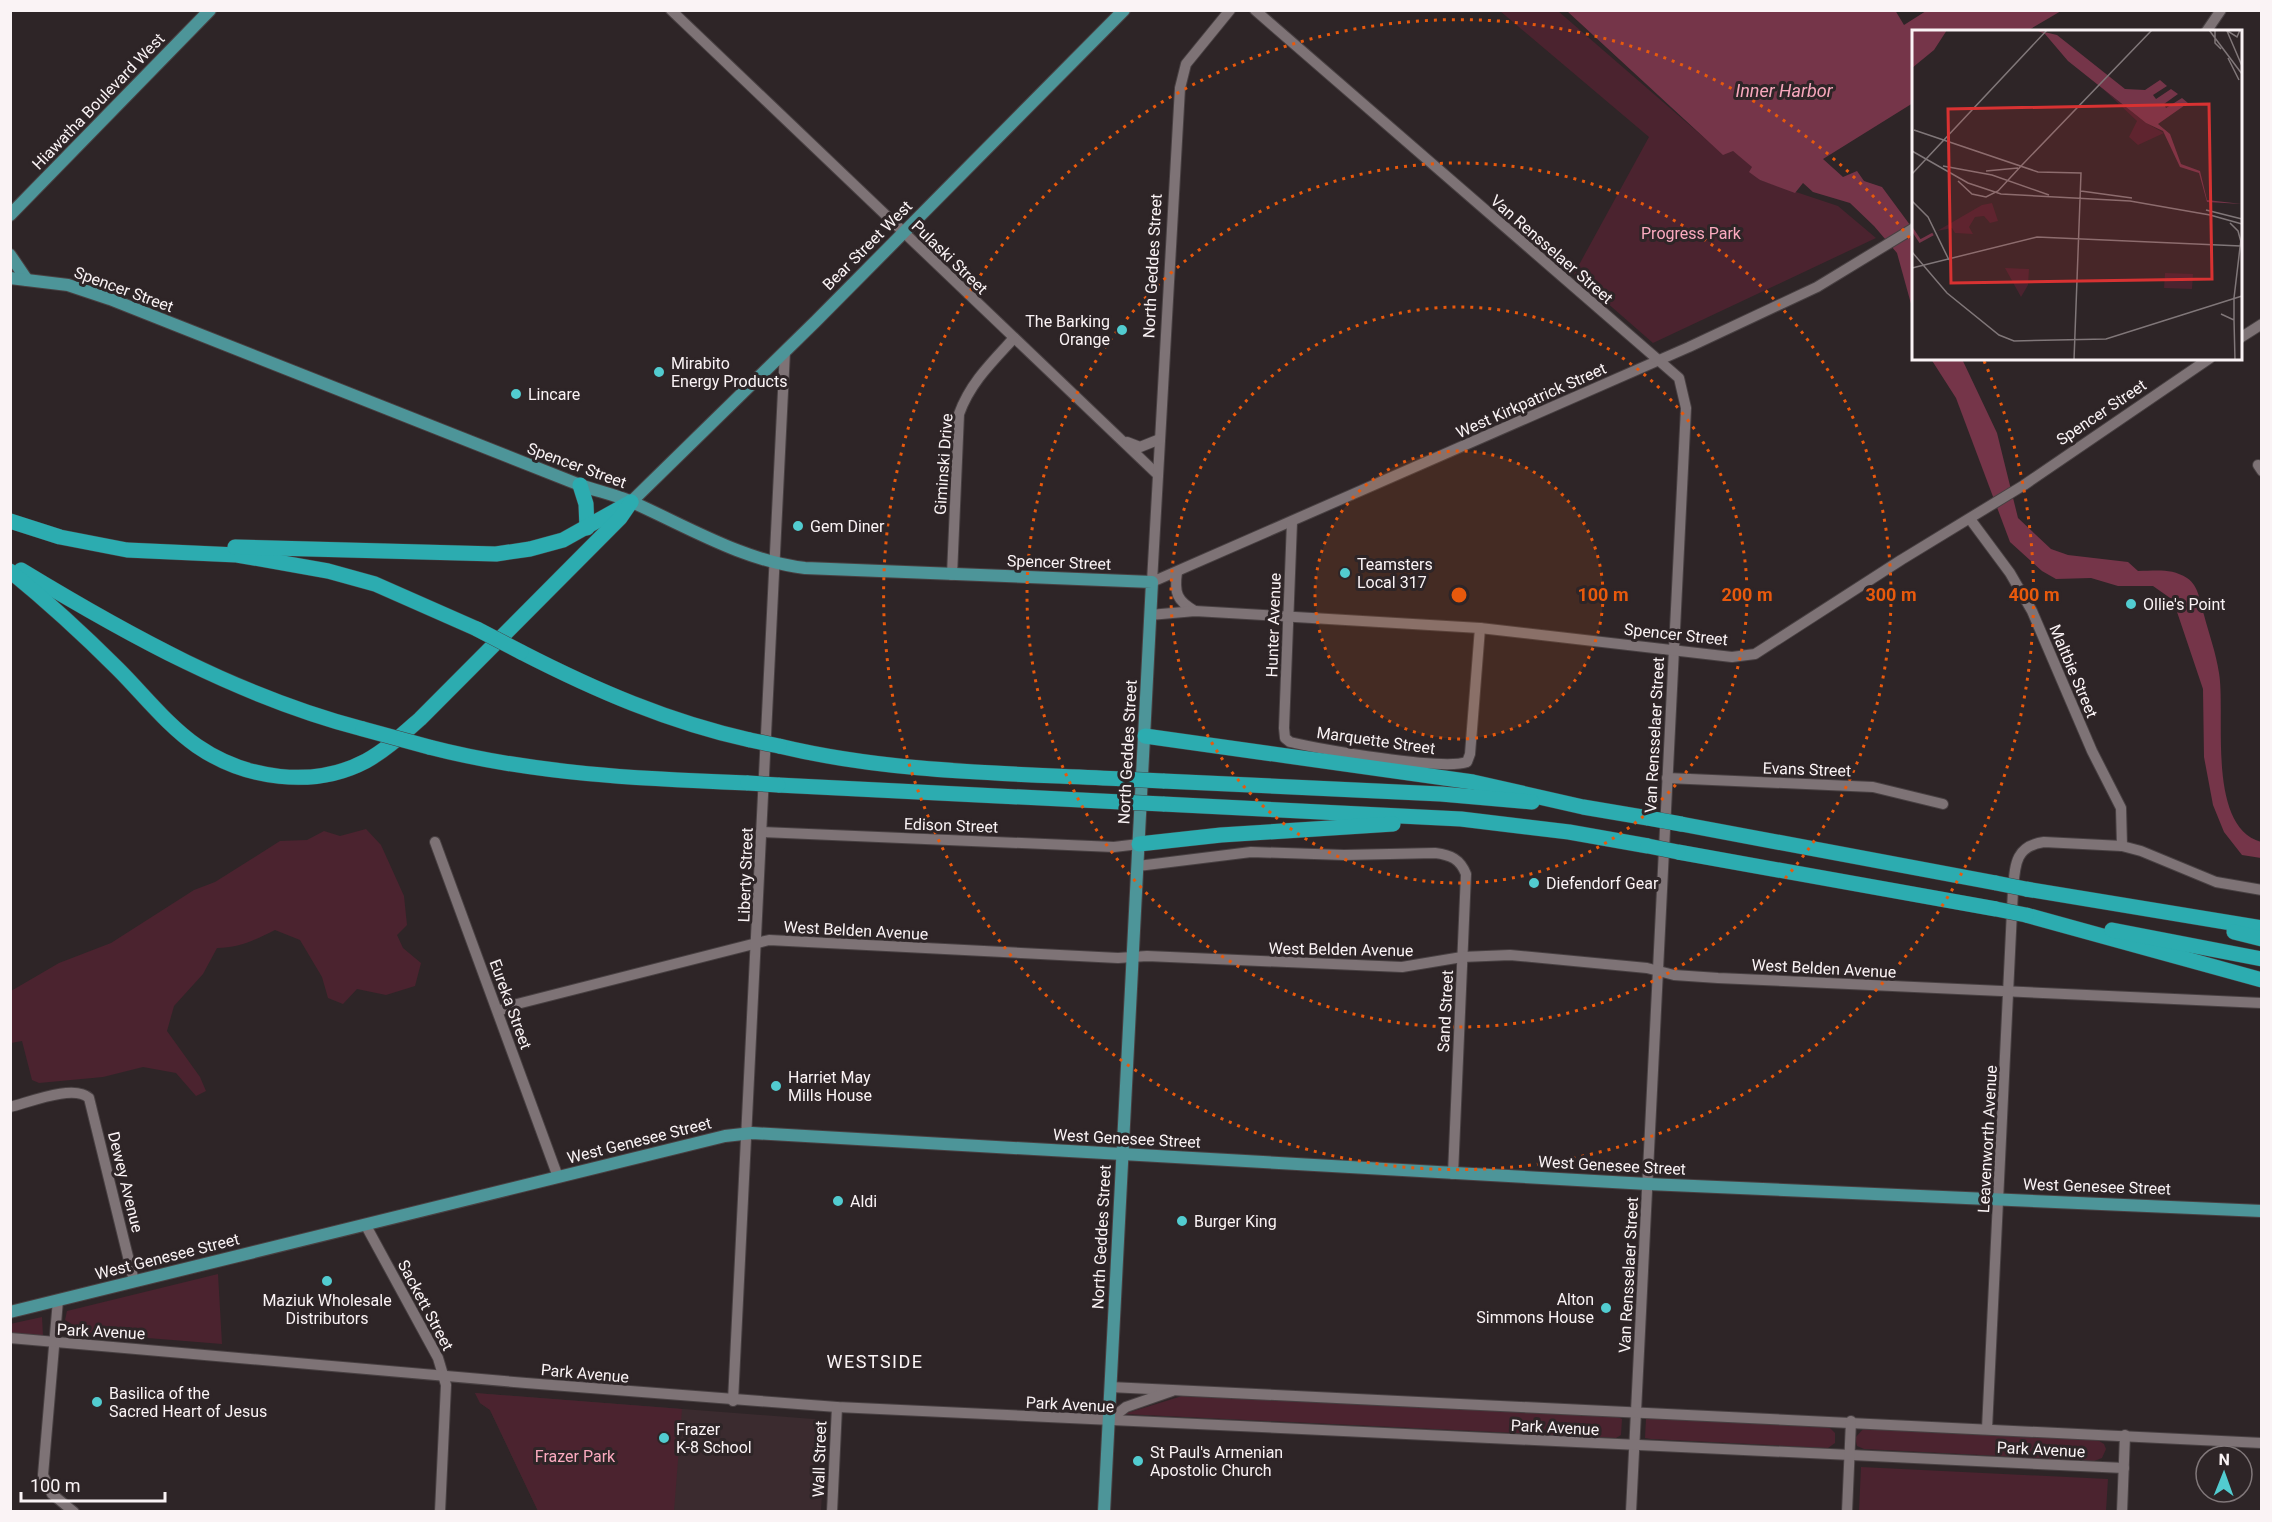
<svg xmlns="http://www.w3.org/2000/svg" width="2272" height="1522" viewBox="0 0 2272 1522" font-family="Roboto,sans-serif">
  <rect width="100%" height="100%" fill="#2e2527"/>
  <!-- built -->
  <path fill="#3b2b2f" d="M475,1393L826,1420L821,1511H538L490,1410L480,1403Z"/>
  <!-- green -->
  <g fill="#4b232f">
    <path d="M1500,11H1558L1723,154L1732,150L1753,167L1760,180L1838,206L1876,238L1653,343L1574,274L1649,137Z"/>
    <path d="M366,829L381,845L404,896L407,925L397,935L403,948L421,963L415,986L386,995L357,989L343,1004L328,998L322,977L300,940L275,930C255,940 239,948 217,948L203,974L174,1006L167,1031L200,1077L206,1091L196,1096L176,1073L143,1067L103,1077L39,1083L32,1080L22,1041L11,1043V991L59,963L111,943L194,890L215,882L280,841L307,840L324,831L340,836Z"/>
    <path d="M218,1274L222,1344L98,1334L84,1331L65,1320L67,1311Z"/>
    <path d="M42,1317L43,1336L11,1333L10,1324Z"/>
    <path d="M475,1393L682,1409L674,1511H538L490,1410L480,1403Z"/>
    <path d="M1182,1396L1616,1416L1622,1419L1621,1435L1616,1438L1124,1414Z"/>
    <path d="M1650,1418L1829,1427L1835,1433V1443L1828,1448L1651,1439L1645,1438L1646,1419Z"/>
    <path d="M1864,1428L2096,1439L2104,1444L2106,1449L2102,1458L2094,1461L1864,1449L1857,1446L1855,1438Z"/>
    <path d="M1861,1467L2108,1479L2106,1511H1859Z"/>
  </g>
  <!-- water -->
  <g fill="#753549">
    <path d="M1895,10L1904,25L1926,11H2061L2027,31L1914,32L1913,103L1823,159L1843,177L1857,171L1864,181L1882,187L1913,229V311L1897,253L1874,226L1850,203L1813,192L1803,183L1795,193L1760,180L1749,172L1752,167L1733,151L1723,155L1567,11Z"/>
    <path d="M1931,359H1962L1997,433L2018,518L2051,549L2068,555L2128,562L2138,571C2156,571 2171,568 2187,578C2199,586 2200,602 2204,615C2209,634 2216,653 2219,673C2226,715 2206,826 2261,842V858L2242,855L2224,832L2213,805L2204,757L2203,689L2173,600L2153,586H2118L2091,578L2056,579L2042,571L2010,542L1956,398Z"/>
  </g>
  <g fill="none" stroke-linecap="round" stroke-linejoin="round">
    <!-- minor casing -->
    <g stroke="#484042" stroke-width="12">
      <g id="minor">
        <path d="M671,10L1158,475"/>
        <path d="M1230,10L1186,64L1180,88L1152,582L1689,347L1817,287L1914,228"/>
        <path d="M1255,10L1679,378L1686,408L1631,1512"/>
        <path d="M2206,32L2221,10"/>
        <path d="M2240,338L2262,324"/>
        <path d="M1127,442L1140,447L1160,439"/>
        <path d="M2258,465L2262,471"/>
        <path d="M1970,519L2010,573L2032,611L2092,751L2121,808L2122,846"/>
        <path d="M1292,522L1284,728L1285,738L1290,742C1320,749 1442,771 1467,762L1470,754L1480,628"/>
        <path d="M1177,572C1174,593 1177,601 1195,611"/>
        <path d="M952,575L959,414C970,383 992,362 1014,338"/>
        <path d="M1150,615L1195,611L1480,628L1732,657L1755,654L1901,560L2024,485L2210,358"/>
        <path d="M1667,778L1873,787L1943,804"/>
        <path d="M761,832L1114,847L1139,844"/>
        <path d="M435,842L558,1177"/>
        <path d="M1138,866L1251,852L1344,855L1435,853C1451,855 1460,859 1466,874L1453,1174"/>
        <path d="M498,1011L517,1004L769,940L1118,958L1147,956L1402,967L1462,957L1510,955L1647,968L1674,975L1718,978L2262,1003"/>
        <path d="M10,1107C30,1102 74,1084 89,1098L134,1281"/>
        <path d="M365,1224L438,1358L446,1385L440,1512"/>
        <path d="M58,1300L43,1475L52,1494L74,1512"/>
        <path d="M10,1338L526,1383L837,1407L2124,1468"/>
        <path d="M1110,1387L2262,1443"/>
        <path d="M733,1401L785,351"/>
        <path d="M1108,1421L1126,1407L1172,1391"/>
        <path d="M1987,1429L2013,890C2015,865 2015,846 2044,842L2122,846L2141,851L2216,882L2262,890"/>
        <path d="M832,1512L837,1407"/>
        <path d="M1847,1512L1851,1421"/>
        <path d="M2122,1512L2125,1435"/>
      </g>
    </g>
    <!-- major casing -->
    <g stroke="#484042" stroke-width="14">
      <g id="major">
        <path d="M10,215L210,10"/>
        <path d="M10,255L27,280"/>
        <path d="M10,278L68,285L110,299L580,485C597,491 616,495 632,502C688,527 744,561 805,568L1152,582L1104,1512"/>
        <path d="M631,502L816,321L1124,10"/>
        <path d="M10,1312L725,1136L752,1133L1648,1184L2262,1211"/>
      </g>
    </g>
    <!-- highway casing -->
    <g stroke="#484042" stroke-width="16">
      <g id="highway">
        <path d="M580,485L586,504L587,528"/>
        <path d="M10,521L60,537L127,550L237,555L328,571L375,584L477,629"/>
        <path d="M235,547L496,554L530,549L563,540L631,502"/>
        <path d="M21,570C128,635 240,697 363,729"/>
        <path d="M10,571C48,602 84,635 118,669C144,695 167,725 197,746C245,779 313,789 366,761C386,750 403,734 420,719L620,518L631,502"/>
        <path d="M521,652C595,690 669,722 750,740"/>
        <path d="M1145,736L1473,782L1583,807L1648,818"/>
        <path d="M779,746C891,773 1007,773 1122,779"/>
        <path d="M429,747C533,774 641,779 748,783"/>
        <path d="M1163,781L1441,794L1532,802"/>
        <path d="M778,785L1121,802"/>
        <path d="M1163,804L1461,819L1569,832L1648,846"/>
        <path d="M1681,824L1996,883"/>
        <path d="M1139,844L1221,835L1393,824"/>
        <path d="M1678,852L1996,909"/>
        <path d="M2026,889L2262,928"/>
        <path d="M2026,915L2262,980"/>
        <path d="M2112,930L2262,959"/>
        <path d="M2234,932L2262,939"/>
      </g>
    </g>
    <!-- minor -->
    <use href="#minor" stroke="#7e7376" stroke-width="10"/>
    <!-- major -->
    <use href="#major" stroke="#4d9599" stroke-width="12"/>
    <!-- highway -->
    <use href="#highway" stroke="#2cacb0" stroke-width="15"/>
    <!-- highway-bridge casing -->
    <g stroke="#484042" stroke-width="16" stroke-linecap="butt">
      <g id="highway-bridge">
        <path d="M477,629L521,652"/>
        <path d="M363,729L429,747"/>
        <path d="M750,740L779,746"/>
        <path d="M1122,779L1163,781"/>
        <path d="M748,783L778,785"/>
        <path d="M1121,802L1163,804"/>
        <path d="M1648,818L1681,824"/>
        <path d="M1648,846L1678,852"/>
        <path d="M1996,883L2026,889"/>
        <path d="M1996,909L2026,915"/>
      </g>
    </g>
    <!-- highway-bridge -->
    <use href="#highway-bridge" stroke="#2cacb0" stroke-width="15"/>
  </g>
  <!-- distance rings -->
  <circle cx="1459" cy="595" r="144" fill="#e8590c" fill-opacity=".12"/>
  <g fill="none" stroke="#e8590c" stroke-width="3" stroke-dasharray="3 6">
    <circle cx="1459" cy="595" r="144"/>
    <circle cx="1459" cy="595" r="288"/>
    <circle cx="1459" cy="595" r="432"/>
    <path d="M1984 361A575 575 0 1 1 1912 241"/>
  </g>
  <!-- markers -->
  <g fill="#52ccd0" stroke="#2e2527" stroke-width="2">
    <circle cx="1122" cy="330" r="6"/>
    <circle cx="659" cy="372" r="6"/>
    <circle cx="516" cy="394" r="6"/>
    <circle cx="798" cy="526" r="6"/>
    <circle cx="1345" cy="573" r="6"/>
    <circle cx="2131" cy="604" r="6"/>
    <circle cx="1534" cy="883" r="6"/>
    <circle cx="776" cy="1086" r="6"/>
    <circle cx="838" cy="1201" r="6"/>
    <circle cx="1182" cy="1221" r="6"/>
    <circle cx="327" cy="1281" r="6"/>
    <circle cx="1606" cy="1308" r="6"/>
    <circle cx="97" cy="1402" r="6"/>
    <circle cx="664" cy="1438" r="6"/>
    <circle cx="1138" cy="1461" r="6"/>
  </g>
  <g text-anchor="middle" stroke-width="6" stroke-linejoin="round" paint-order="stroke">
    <!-- street labels -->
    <g font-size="16" fill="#faf3f5" stroke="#2e2527">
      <text transform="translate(98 101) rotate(-46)" y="6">Hiawatha Boulevard West</text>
      <text transform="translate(867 245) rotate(-45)" y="6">Bear Street West</text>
      <text transform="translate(1552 249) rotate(41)" y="6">Van Rensselaer Street</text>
      <text transform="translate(950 257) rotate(44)" y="6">Pulaski Street</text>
      <text transform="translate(1152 266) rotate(-87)" y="6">North Geddes Street</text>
      <text transform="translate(124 289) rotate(20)" y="6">Spencer Street</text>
      <text transform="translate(1531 400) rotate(-24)" y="6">West Kirkpatrick Street</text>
      <text transform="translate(2101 412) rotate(-34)" y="6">Spencer Street</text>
      <text transform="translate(943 464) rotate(-86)" y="6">Giminski Drive</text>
      <text transform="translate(577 465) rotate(20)" y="6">Spencer Street</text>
      <text transform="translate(1059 562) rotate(2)" y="6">Spencer Street</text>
      <text transform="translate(1273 625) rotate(-88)" y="6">Hunter Avenue</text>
      <text transform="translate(1676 634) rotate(6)" y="6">Spencer Street</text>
      <text transform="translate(2074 671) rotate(67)" y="6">Maltbie Street</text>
      <text transform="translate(1654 735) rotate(-87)" y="6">Van Rensselaer Street</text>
      <text transform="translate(1376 740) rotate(8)" y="6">Marquette Street</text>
      <text transform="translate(1127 752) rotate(-87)" y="6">North Geddes Street</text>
      <text transform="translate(1807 769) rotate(2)" y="6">Evans Street</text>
      <text transform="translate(951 825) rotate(2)" y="6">Edison Street</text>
      <text transform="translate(745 875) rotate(-88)" y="6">Liberty Street</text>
      <text transform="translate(856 930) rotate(3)" y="6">West Belden Avenue</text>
      <text transform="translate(1341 949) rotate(1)" y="6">West Belden Avenue</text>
      <text transform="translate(1824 968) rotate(3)" y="6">West Belden Avenue</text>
      <text transform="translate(511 1004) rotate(70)" y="6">Eureka Street</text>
      <text transform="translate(1445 1011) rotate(-87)" y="6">Sand Street</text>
      <text transform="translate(1127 1138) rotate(3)" y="6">West Genesee Street</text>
      <text transform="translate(1987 1139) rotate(-87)" y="6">Leavenworth Avenue</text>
      <text transform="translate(639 1140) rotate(-14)" y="6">West Genesee Street</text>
      <text transform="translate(1612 1165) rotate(3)" y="6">West Genesee Street</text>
      <text transform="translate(126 1182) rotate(76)" y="6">Dewey Avenue</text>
      <text transform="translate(2097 1186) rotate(2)" y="6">West Genesee Street</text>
      <text transform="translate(1101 1237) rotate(-87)" y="6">North Geddes Street</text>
      <text transform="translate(167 1256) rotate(-14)" y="6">West Genesee Street</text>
      <text transform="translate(1628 1275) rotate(-87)" y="6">Van Rensselaer Street</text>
      <text transform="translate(426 1305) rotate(62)" y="6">Sackett Street</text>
      <text transform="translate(101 1331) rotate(3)" y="6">Park Avenue</text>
      <text transform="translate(585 1373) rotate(5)" y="6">Park Avenue</text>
      <text transform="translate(1070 1404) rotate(3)" y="6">Park Avenue</text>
      <text transform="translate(1555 1427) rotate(3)" y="6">Park Avenue</text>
      <text transform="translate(2041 1449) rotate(3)" y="6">Park Avenue</text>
      <text transform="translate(819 1459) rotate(-88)" y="6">Wall Street</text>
    </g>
    <!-- park labels -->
    <g font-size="16" fill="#faaabf" stroke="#2e2527">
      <text x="1691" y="239">Progress Park</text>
      <text x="575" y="1462">Frazer Park</text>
    </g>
    <!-- poi labels -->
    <g font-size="16" fill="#faf3f5" stroke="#2e2527" text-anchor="start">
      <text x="1110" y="327" text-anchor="end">The Barking<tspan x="1110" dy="18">Orange</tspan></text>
      <text x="671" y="369">Mirabito<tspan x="671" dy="18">Energy Products</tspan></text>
      <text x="528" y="400">Lincare</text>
      <text x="810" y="532">Gem Diner</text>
      <text x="1357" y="570">Teamsters<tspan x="1357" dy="18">Local 317</tspan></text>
      <text x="2143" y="610">Ollie's Point</text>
      <text x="1546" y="889">Diefendorf Gear</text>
      <text x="788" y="1083">Harriet May<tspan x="788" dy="18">Mills House</tspan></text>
      <text x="850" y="1207">Aldi</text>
      <text x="1194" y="1227">Burger King</text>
      <text x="1594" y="1305" text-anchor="end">Alton<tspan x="1594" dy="18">Simmons House</tspan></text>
      <text x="327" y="1306" text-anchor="middle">Maziuk Wholesale<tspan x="327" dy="18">Distributors</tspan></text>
      <text x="109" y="1399">Basilica of the<tspan x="109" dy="18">Sacred Heart of Jesus</tspan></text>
      <text x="676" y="1435">Frazer<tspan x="676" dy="18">K-8 School</tspan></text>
      <text x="1150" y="1458">St Paul's Armenian<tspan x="1150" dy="18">Apostolic Church</tspan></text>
    </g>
    <!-- water labels -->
    <g font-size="18" font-style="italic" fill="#f8a8bd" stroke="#2e2527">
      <text x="1784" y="97">Inner Harbor</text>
    </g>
    <!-- neighbourhood labels -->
    <g font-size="18" letter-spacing="1.5" fill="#faf3f5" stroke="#2e2527">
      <text x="875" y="1368">WESTSIDE</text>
    </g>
  </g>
  <!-- overview -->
  <g transform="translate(1912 30)">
    <rect width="330" height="330" fill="#2e2527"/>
    <path d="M191,59L234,93L252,103L226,115L217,107L225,91ZM80,173L86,191L78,193L72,186L63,187L57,197L61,204L43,203L40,198L25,201L70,175ZM93,238L117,239L116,255L109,267ZM253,243L281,244L280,259L252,258Z" fill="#4b232f"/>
    <path d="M0,0H35L22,20L0,38ZM124,0L145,5L213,59L233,60L248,50L255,56L241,65L244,69L259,59L266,64L252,74L254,78L270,68L276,73L246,94L258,104L269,134L288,141L295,170L330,174L295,172L287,143L268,137L251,101L234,93L156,31L133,4Z" fill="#753549"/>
    <path fill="none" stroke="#753549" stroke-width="3" d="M0,199L8,211L21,204"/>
    <path fill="none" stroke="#807779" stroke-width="1.5" d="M297,0L330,44M303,0V13L309,19M314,0L325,7L328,0M315,1L330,36M316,28L327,50M2,100L126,142L169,143L162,330M0,121L56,153L89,164L218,171L298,185L330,194M110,135L240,0M31,136L80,145L137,165M74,141L106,138M0,144L135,0M46,151L60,164L74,167L86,161L110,135M169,161L220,168M0,171L16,187L37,230M294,180L330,189M318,193L326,201L329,212M0,222L35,263L87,305L102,311L194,309L330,266M0,238L125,207L329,216M322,267V290M322,268L329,209M309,284L322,290L323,330"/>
    <path fill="#d83232" fill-opacity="0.15" stroke="#d83232" stroke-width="3" d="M297,74L300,249L39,253L36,79Z"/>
    <rect width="330" height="330" fill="none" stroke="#faf3f5" stroke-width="3"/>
  </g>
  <circle cx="1459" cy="595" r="9" fill="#e8590c" stroke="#2e2527" stroke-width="3"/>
  <g font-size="18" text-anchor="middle" font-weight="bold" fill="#e8590c" stroke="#2e2527" stroke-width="6" stroke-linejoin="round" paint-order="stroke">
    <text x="1603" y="601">100 m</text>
    <text x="1747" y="601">200 m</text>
    <text x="1891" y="601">300 m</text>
    <text x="2034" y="601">400 m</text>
  </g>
  <!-- border -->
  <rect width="2272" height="1522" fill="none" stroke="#faf3f5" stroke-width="24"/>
  <!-- north arrow -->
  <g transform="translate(2224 1474) rotate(1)"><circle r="28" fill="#2e2527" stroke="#807779" stroke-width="1.5"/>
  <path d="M0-4.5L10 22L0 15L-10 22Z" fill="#52ccd0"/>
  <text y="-9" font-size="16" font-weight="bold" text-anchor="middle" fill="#faf3f5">N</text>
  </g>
  <!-- scale -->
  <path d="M21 1492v9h144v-9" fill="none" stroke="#faf3f5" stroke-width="3"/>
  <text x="30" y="1492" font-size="18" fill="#faf3f5" stroke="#2e2527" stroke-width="4.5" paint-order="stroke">100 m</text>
</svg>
